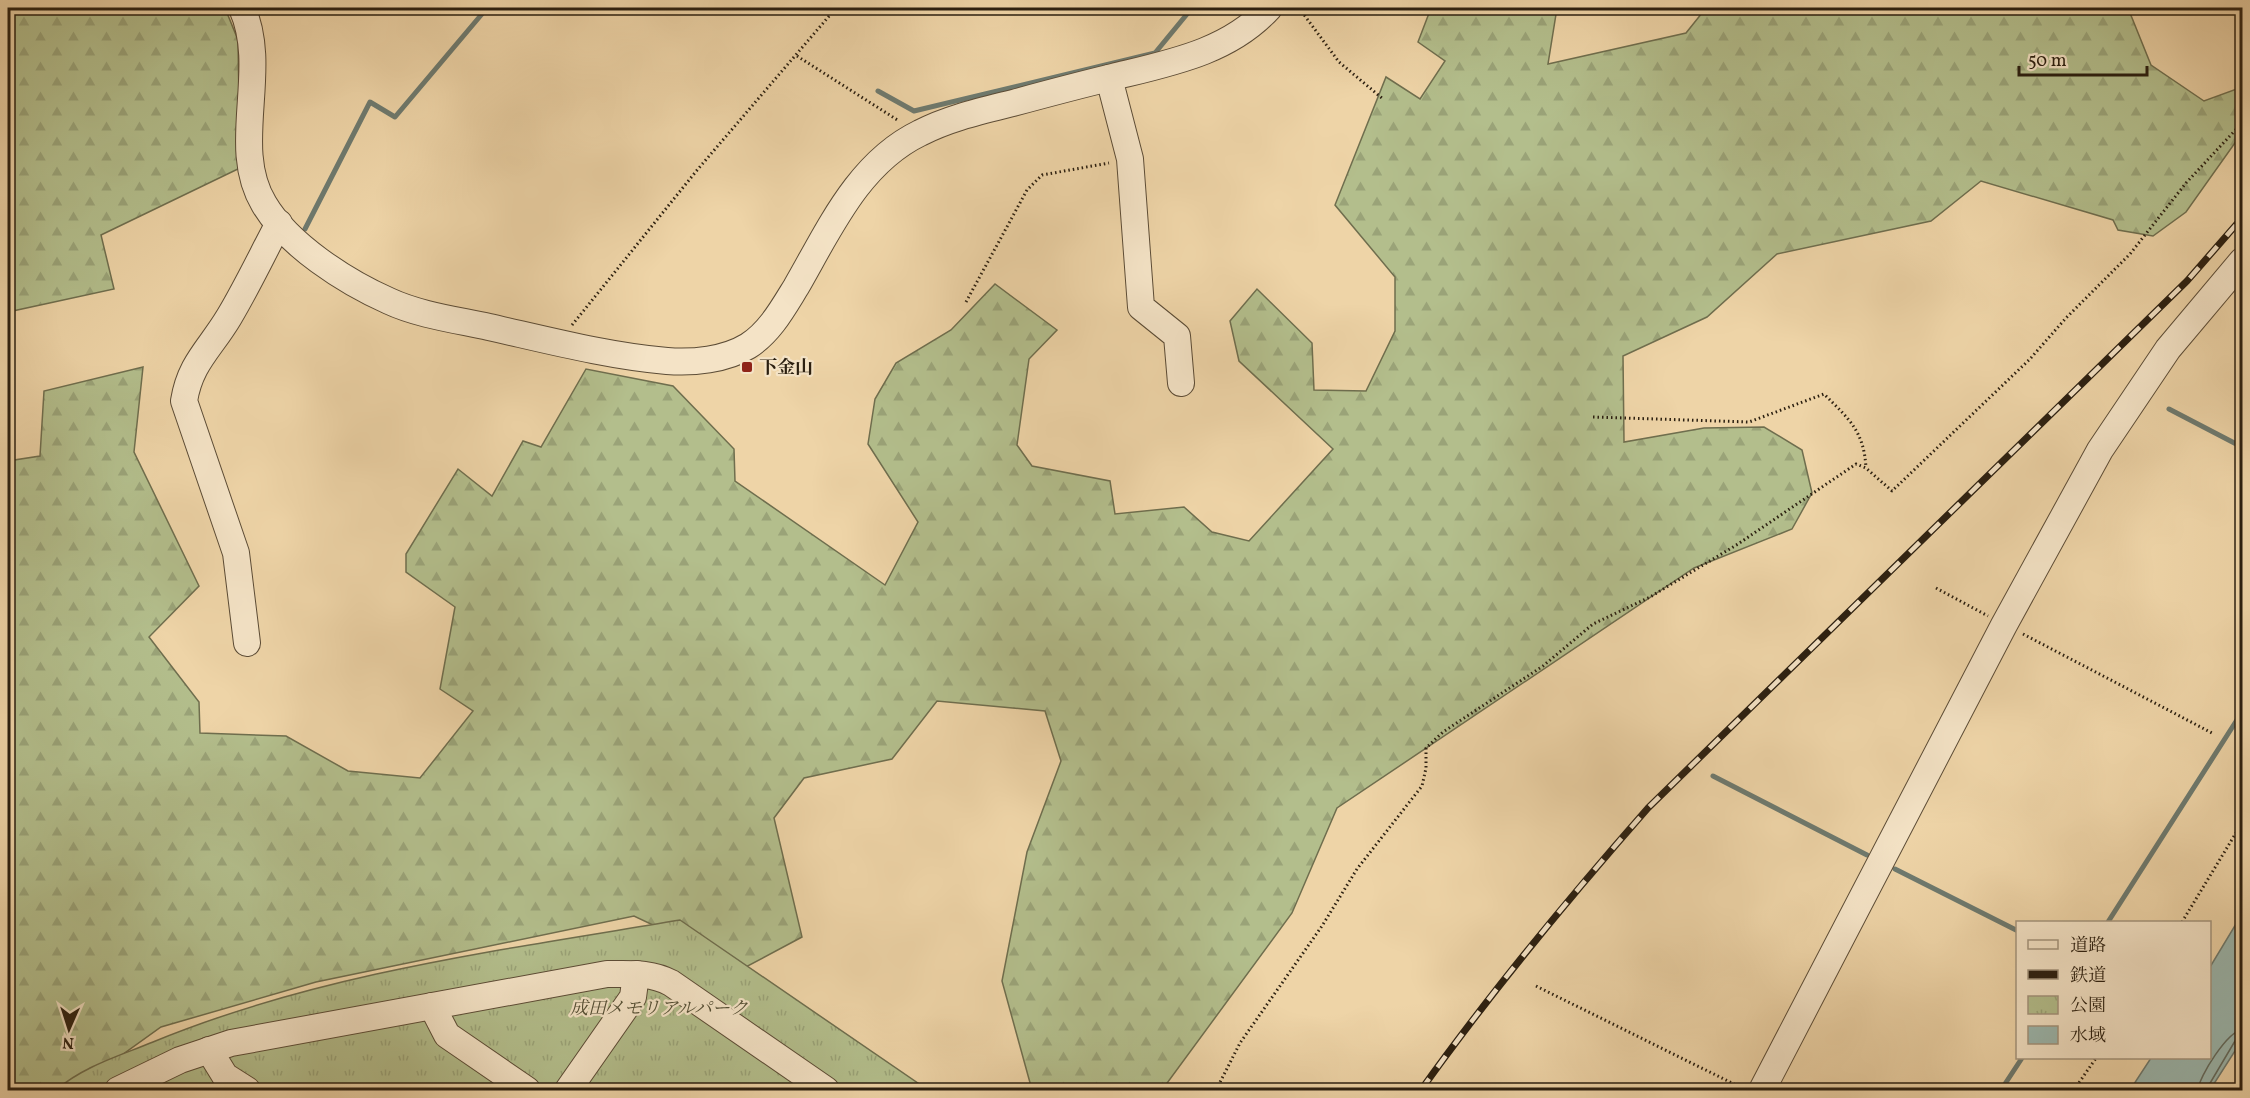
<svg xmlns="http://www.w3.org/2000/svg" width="2250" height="1098" viewBox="0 0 2250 1098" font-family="Vollkorn,'Noto Serif JP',serif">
  <defs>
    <pattern id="forest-firs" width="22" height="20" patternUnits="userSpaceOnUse" patternTransform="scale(1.5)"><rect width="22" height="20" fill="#b3be8c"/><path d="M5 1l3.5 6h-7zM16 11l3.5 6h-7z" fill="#9aa378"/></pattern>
    <pattern id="park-tufts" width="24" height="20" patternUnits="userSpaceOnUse" patternTransform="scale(1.5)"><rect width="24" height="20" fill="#b3be8c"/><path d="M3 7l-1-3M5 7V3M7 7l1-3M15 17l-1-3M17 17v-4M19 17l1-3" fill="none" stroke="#9aa378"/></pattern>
  </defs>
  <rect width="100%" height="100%" fill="#eed4a7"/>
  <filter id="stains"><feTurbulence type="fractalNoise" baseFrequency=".00333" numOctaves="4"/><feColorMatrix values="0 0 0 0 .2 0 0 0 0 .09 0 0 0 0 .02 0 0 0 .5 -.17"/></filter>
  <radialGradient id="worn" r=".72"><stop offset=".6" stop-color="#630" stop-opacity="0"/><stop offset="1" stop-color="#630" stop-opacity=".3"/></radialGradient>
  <!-- forest -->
  <g fill="url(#forest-firs)" stroke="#6f6e4e" stroke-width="1.5">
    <path d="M8,8H225L238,40L240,168L101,235L114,289L8,312Z"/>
    <path d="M1431,8H1557L1548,64L1686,33L1706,8H2128L2151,65L2204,101L2242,87V133L2186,212L2153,236L2118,230L2113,220L1981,181L1931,221L1777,254L1707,317L1623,356L1624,442L1704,428L1764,427L1802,450L1812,493L1792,529L1694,568L1337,808L1292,913L1162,1090H1032L1002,981L1027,852L1061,761L1045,711L937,701L892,759L804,778L774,818L802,937L744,968L634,916L316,982L161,1027L73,1090H8V461L40,456L44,391L143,367L134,452L199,586L149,637L199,702L200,733L286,736L348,771L420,778L473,711L440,689L455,607L406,572V554L458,469L492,496L523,441L541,447L586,369L673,386L734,449L735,481L885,585L918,522L868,444L875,399L896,363L951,330L995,284L1057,330L1029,359L1017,445L1032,466L1110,481L1115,514L1184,507L1212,532L1249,541L1333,449L1239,361L1230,321L1257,289L1312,343L1314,390L1366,391L1395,331V277L1335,205L1386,77L1420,99L1445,61L1418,42Z"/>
  </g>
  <!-- park -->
  <path fill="url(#park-tufts)" stroke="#6f6e4e" stroke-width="1.5" d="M680,920L928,1090H56C84,1066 119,1056 153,1042C320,973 503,950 680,920Z"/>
  <!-- water -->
  <path fill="#9bb7ae" stroke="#6e7a6f" stroke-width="1.5" d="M2242,914V1040L2210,1090H2130L2151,1058H2210V967Z"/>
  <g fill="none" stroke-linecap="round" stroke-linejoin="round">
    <!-- shore -->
    <g stroke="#636b5f" stroke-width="1.5">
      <path d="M2198,1090C2199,1076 2228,1031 2242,1030"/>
      <path d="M2206,1090L2235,1041L2242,1038"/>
    </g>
    <!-- stream -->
    <g stroke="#6e7a6f" stroke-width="5">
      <path d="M878,91L914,111L1155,53L1192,8"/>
      <path d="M305,229L370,102L395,117L487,8"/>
      <path d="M2169,409L2242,447"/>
      <path d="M1713,776L1867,855"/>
      <path d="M1895,869L2018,931"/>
      <path d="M2108,922L2242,712"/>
      <path d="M2001,1090L2022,1058"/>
    </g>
    <!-- minor casing -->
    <g stroke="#5c4c36" stroke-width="28">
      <g id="minor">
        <path d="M242,8C270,71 229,146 264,204C288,245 346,282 389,301C419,315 457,320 489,327C547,340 608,356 667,361C693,363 725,360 748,346C770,332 783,308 796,287C829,230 858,163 920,133C949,118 981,111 1013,103C1046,94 1080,85 1113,77C1170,63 1229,52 1269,8"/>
        <path d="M1109,78L1130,159L1141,307L1177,336L1181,383"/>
        <path d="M247,643L236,553L184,401C190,363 210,349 229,317C247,287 262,255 279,223"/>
        <path d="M432,1006L447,1035L527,1090"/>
        <path d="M209,1050L225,1076L247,1090"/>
        <path d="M118,1090L180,1060L231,1043L607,974C630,974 651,972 671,983L826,1090"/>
        <path d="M568,1090L633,997L636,974"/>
        <path d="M1762,1090L2004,625L2100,450L2168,349L2242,261"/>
      </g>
    </g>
    <!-- path -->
    <g stroke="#2b1f10" stroke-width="3" stroke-dasharray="1.5 3" stroke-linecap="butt">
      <path d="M1299,8L1339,62L1383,99"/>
      <path d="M797,56L899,121"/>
      <path d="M966,302L1027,190L1042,175L1109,163"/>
      <path d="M572,325L698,169L836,8"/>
      <path d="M1593,417L1749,422L1824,394C1849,419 1864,431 1866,468"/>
      <path d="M1936,588L1988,616"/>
      <path d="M2023,634L2212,733"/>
      <path d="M2182,922L2242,823"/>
      <path d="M1536,986L1742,1088"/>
      <path d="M1216,1090L1240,1043L1322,926L1357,869L1422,786L1426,768V748L1443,732L1543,666L1593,624L1650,597L1738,544L1856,464L1866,468L1892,491L2030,359L2066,318L2130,254L2186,183L2242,123"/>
      <path d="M2074,1090L2096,1058"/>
    </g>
    <!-- minor -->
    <use href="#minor" stroke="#f4e3c6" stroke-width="26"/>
    <!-- rail casing -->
    <g stroke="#2b1f10" stroke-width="7">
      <path id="rail" d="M1421,1090C1491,992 1568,899 1648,808L2187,281L2242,218"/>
    </g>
    <!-- rail -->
    <use href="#rail" stroke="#f4e3c6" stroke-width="4.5" stroke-dasharray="14" stroke-linecap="butt"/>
  </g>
  <!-- markers -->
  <rect fill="#8f2418" stroke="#f4e3c6" stroke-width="2" x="741" y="361" width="12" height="12" rx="3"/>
  <g text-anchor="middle" stroke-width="4.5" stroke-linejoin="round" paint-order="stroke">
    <!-- poi labels -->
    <g font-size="18" font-weight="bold" fill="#2b1f10" stroke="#f4e3c6" text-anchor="start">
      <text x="759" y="373">下金山</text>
    </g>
    <!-- park labels -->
    <g font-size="18" font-style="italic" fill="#544f35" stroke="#f4e3c6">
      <text x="659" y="1014">成田メモリアルパーク</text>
    </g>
  </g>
  <!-- margin -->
  <rect width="2250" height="1098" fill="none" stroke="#eed4a7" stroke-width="30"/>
  <rect x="9" y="9" width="2232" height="1080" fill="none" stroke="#2b1f10" stroke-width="3"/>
  <rect x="15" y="15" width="2220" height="1068" fill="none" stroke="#2b1f10" stroke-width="1.5"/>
  <!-- legend -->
  <rect x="2016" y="921" width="195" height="138" fill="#f4e3c6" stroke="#a4957d" stroke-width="1.5"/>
  <rect x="2028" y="940" width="30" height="9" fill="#f4e3c6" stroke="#a4957d" stroke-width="1.5"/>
  <text x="2070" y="951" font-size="18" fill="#2b1f10">道路</text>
  <rect x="2028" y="970" width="30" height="9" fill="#2b1f10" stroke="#a4957d" stroke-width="1.5"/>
  <text x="2070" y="981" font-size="18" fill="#2b1f10">鉄道</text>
  <rect x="2028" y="996" width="30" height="18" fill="url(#park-tufts)" stroke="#a4957d" stroke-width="1.5"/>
  <text x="2070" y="1011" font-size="18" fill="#2b1f10">公園</text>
  <rect x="2028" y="1026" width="30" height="18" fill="#9bb7ae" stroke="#a4957d" stroke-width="1.5"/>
  <text x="2070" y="1041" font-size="18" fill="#2b1f10">水域</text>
  <!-- north arrow -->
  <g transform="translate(69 1029) rotate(183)" stroke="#f4e3c6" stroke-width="4.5" paint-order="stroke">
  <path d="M0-4.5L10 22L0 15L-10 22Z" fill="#2b1f10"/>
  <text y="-9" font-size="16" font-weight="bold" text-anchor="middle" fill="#2b1f10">N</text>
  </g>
  <!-- scale -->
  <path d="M2019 66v9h128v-9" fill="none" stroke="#2b1f10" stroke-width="3"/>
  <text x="2028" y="66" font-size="18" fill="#2b1f10" stroke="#f4e3c6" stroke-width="4.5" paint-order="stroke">50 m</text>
  <rect width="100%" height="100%" filter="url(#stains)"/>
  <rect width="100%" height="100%" fill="url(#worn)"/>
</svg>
